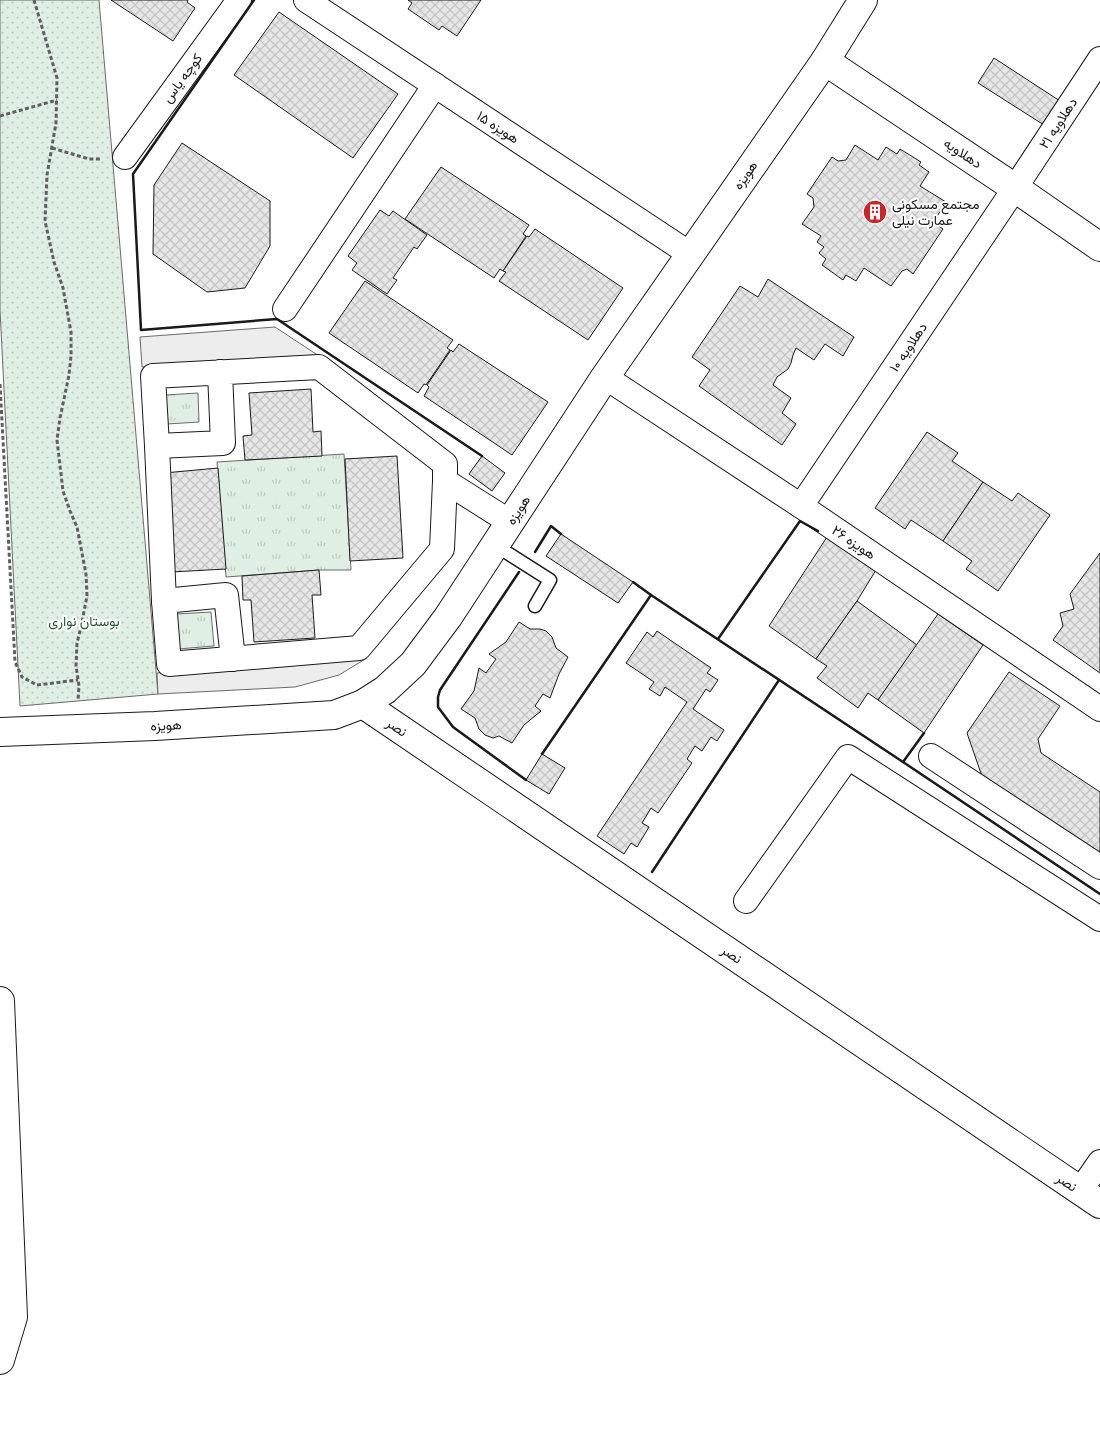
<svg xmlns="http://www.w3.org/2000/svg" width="1100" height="1440" viewBox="0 0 1100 1440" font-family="Overpass,Vazirmatn,sans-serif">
  <defs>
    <pattern id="grass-tufts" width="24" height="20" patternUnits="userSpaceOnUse" patternTransform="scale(1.25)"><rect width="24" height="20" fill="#e0efe3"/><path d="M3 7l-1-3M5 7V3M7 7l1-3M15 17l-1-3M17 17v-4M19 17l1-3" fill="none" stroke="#c0ccc2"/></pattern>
    <pattern id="park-dots" width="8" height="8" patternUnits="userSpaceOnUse" patternTransform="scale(1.25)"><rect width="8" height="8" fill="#e0efe3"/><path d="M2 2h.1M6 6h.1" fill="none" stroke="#c0ccc2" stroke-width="1.8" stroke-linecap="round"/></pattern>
    <pattern id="building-cross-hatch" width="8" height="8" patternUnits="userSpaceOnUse" patternTransform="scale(1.25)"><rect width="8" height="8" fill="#e6e6e6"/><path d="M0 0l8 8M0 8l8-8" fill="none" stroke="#c5c5c5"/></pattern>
  </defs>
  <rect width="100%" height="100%" fill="#fff"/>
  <!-- grass -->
  <g fill="url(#grass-tufts)" stroke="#6a6a6a">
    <path d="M198,393L199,422L167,424L165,395Z"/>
    <path d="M344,454L351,570H319L226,577L217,462Z"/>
    <path d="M211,612L214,646L178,649L176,614Z"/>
  </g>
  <!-- park -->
  <path fill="url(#park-dots)" stroke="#6a6a6a" d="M0,0H99L158,694L20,706L0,310Z"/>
  <!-- parking -->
  <g fill="#ededed" stroke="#6a6a6a">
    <path d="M275,327L322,358L142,367L140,337Z"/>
    <path d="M367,658L339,675L295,687L158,694L157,673Z"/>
  </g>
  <!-- building -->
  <g fill="url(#building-cross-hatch)" stroke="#1a1a1a">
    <path d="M111,0H188L187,2L195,8L173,41Z"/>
    <path d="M408,0H481L457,36L442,26L439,30L408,9L412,3Z"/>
    <path d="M279,12L398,94L353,158L234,75Z"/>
    <path d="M994,58L1060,101L1044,125L978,83Z"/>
    <path d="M182,143L270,201V246L245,288L207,292L153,254L154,185Z"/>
    <path d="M855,145L878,160L886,147L897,154L900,149L921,162L919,165L929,172L920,186L946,202L936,218V224L943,229L913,274L907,269L902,271L891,286L864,268L856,281L846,275L843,280L822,265L826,259L819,253L824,247L817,242L821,236L802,224L814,207L813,198L807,194L832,157L838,161L846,160Z"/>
    <path d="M441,167L529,225L523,234L526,236L503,271L500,269L494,278L405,219Z"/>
    <path d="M380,210L389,216L393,211L427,235L417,249L414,247L393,278L397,280L387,294L352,270L357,263L348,256Z"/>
    <path d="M535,229L623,288L588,340L499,281L506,272L503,271L527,236L529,237Z"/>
    <path d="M768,279L854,337L843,356L825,344L814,360L796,348L793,355L791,363L788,369L777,377L773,385L791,398L782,413L796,424L782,445L699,386L710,370L692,357L740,286L758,297Z"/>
    <path d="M365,281L453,340L447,348L450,350L426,385L424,384L418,393L329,333Z"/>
    <path d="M459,344L548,402L512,455L424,396L429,387L427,385L451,350L453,352Z"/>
    <path d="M311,389L313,432L321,431L322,456L245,460L243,436L252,435L249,393Z"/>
    <path d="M927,432L958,453L952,461L983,482L943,541L911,520L905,529L875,508Z"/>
    <path d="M397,456L403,558L350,561L345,459Z"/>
    <path d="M482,456L505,473L492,491L469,474Z"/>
    <path d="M218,468L226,569L171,572L164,473Z"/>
    <path d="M983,482L1012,501L1018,493L1050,515L998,591L966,569L972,561L943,541Z"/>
    <path d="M561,534L633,582L618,603L546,556Z"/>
    <path d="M827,537L876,570L857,601L816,659L769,626Z"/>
    <path d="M1100,553V673L1053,640L1063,626L1060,613L1074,609L1070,594Z"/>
    <path d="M319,570L321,595H312L315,638L254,642L251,600H243L242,576Z"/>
    <path d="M857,601L917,645L878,700L868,693L858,708L817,678L827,666L816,659Z"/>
    <path d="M938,614L983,645L924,733L878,700Z"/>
    <path d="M519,622L530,629H540L546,631L552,637L556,648L568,657L559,674L550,698L543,694L535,706L541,711L524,725L512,743L499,736L493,738L485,735L479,729L475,718L461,709L474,691L479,668L486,673L496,659L489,654L506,642Z"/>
    <path d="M657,631L711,668L707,673L718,680L710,692L706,689L693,709L724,730L717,741L711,737L702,751L695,746L687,759L692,763L658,813L651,808L642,823L649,827L637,847L631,843L624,854L597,836L687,702L665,687L660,696L649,689L654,682L626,663L647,632L653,637Z"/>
    <path d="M1009,672L1060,706L1038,739L1041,753L1100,792V861L984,782L967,733Z"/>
    <path d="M542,754L565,768L549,794L526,780Z"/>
  </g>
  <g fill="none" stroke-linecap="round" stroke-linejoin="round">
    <!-- lane casing -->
    <g stroke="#1a1a1a" stroke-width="15">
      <path id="lane" d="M495,545L550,580L535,606"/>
    </g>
    <!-- street casing -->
    <g stroke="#1a1a1a" stroke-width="26">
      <g id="street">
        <path d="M306,0L690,254"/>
        <path d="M125,157L239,0"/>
        <path d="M285,309L435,85"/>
        <path d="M220,372L223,443L157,446L153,376L319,367L445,464V481L510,522"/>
        <path d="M605,377L801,506L1100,709"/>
        <path d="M157,446L164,601"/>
        <path d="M801,506L1015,188L1100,59"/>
        <path d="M233,659L226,595L164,601L169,664L359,648L442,549L445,481"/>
        <path d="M931,756L1100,867"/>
        <path d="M746,901L848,757L1100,919"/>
        <path d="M1080,1191L1100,1162"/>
      </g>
    </g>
    <!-- secondary casing -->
    <g stroke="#1a1a1a" stroke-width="30">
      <g id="secondary">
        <path d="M825,61L1015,188L1100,247"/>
        <path d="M363,704L1100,1204"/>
        <path d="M0,732L155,726L334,715L363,704L385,690L413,664L448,617L605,377L825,61L863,0"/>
        <path d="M0,1001L13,1317L0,1360"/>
      </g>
    </g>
    <!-- path -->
    <g stroke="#5f5f5f" stroke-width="3" stroke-dasharray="4 2.5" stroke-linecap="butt">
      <path d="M34,0L57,78L56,123L47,175L45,221L54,262L63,288L71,332V356L69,375L60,418L57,440L63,491L70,511L77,527L86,574L87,596L81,627L77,643L76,666L79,686L78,701"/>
      <path d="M0,116L57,100"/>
      <path d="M52,148L89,159H100"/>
      <path d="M0,384L15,662L22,677L37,685L78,680"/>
    </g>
    <!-- lane -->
    <use href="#lane" stroke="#fff" stroke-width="12"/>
    <!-- street -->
    <use href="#street" stroke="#fff" stroke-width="24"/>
    <!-- secondary -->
    <use href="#secondary" stroke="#fff" stroke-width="28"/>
    <!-- wall -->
    <g stroke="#1a1a1a" stroke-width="2.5">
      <path d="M254,0L133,174L141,330L277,319L482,456"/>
      <path d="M535,552L551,526L561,534"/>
      <path d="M519,572L440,690L438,697V707L453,727L526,780"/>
      <path d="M633,582L651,595L903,762"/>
      <path d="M718,639L800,521L818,531"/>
      <path d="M924,733L903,762L1100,894"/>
      <path d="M542,754L651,595"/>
      <path d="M652,872L779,680"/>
    </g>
  </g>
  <!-- icons -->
  <defs>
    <g id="building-disc" transform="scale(1.25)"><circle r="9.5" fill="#c62828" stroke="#fff"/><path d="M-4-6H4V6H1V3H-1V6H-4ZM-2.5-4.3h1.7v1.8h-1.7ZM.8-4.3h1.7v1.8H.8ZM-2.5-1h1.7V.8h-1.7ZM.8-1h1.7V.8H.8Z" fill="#fff"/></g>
  </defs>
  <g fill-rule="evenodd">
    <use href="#building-disc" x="875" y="212"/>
  </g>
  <g text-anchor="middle" stroke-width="4" stroke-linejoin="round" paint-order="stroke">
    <!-- street labels -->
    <g font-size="14" fill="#1a1a1a" stroke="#fff">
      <text transform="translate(182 78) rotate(-54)" y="5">کوچه یاس</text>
      <text transform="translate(1058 123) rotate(-57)" y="5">دهلاویه ۲۱</text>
      <text transform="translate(498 127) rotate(33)" y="5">هویزه ۱۵</text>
      <text transform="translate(963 153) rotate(34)" y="5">دهلاویه</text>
      <text transform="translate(745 175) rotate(-55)" y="5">هویزه</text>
      <text transform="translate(908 347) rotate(-56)" y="5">دهلاویه ۱۰</text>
      <text transform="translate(518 510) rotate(-57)" y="5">هویزه</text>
      <text transform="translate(854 542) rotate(34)" y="5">هویزه ۲۶</text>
      <text transform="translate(166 725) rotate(-3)" y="5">هویزه</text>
      <text transform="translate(397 727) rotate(34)" y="5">نصر</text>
      <text transform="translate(732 954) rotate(34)" y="5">نصر</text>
      <text transform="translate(1067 1182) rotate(34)" y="5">نصر</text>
    </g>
    <!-- poi labels -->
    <g font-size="14" fill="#1a1a1a" stroke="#fff" text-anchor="start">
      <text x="892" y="209">مجتمع مسکونی<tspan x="892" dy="16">عمارت نیلی</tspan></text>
    </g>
    <!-- park labels -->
    <g font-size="14" fill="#2b5a34" stroke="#fff">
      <text x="84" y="626">بوستان نواری</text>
    </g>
  </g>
</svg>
